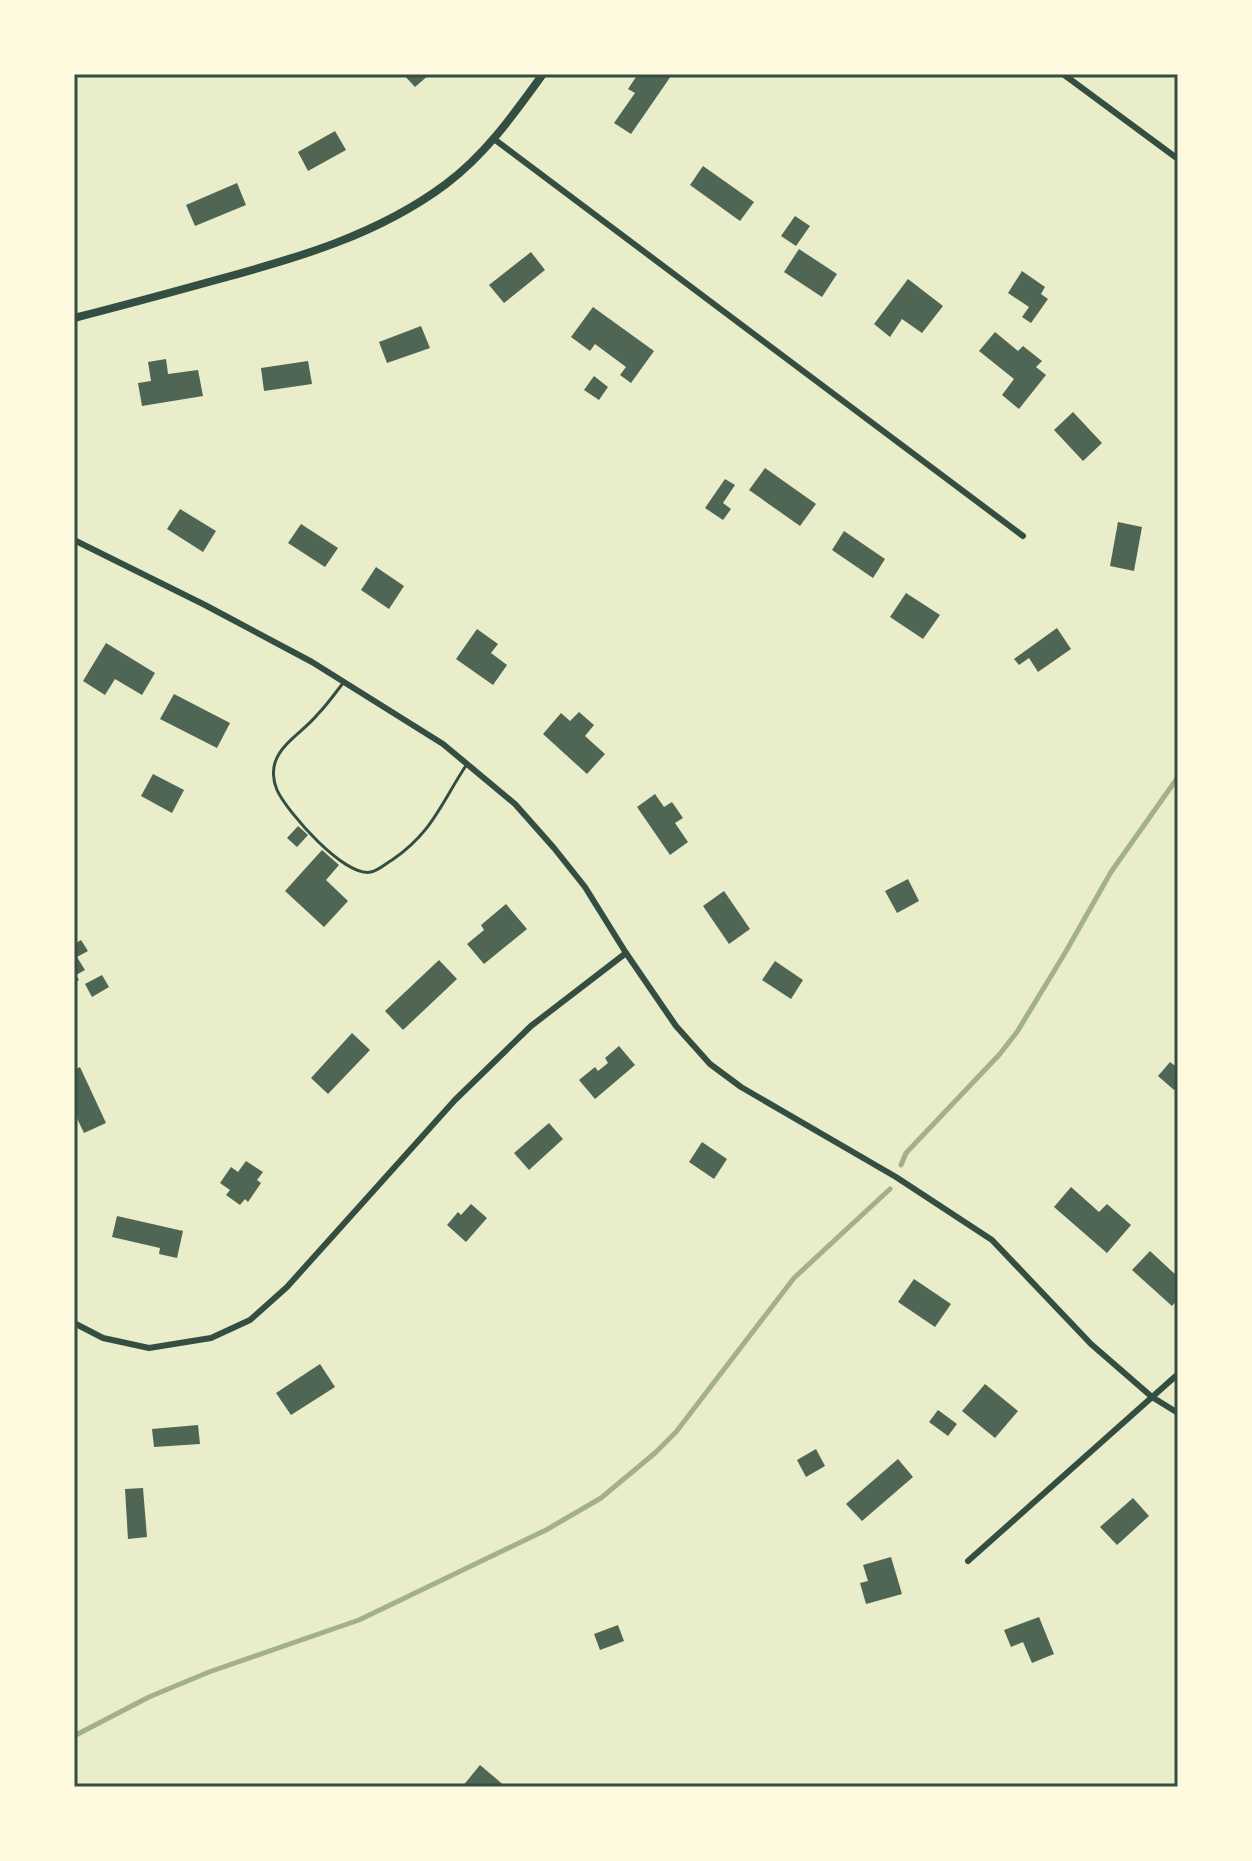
<svg xmlns="http://www.w3.org/2000/svg" width="1252" height="1861" viewBox="0 0 1252 1861" font-family="Helvetica,sans-serif">
  <rect width="100%" height="100%" fill="#e9edc9"/>
  <g fill="none" stroke-linecap="round" stroke-linejoin="round">
    <!-- stream -->
    <g stroke="#a3b18a" stroke-width="5">
      <path d="M901,1165L906,1153L999,1055L1017,1032L1065,953L1111,872L1178,777"/>
      <path d="M74,1736L149,1697L209,1672L359,1620L546,1530L601,1498L655,1453L676,1432L794,1278L890,1189"/>
    </g>
  </g>
  <!-- building -->
  <g fill="#4f6655">
    <path d="M403,74H430L415,87Z"/>
    <path d="M638,74H667L671,76L631,134L614,123L635,93L628,89Z"/>
    <path d="M335,131L346,150L308,171L298,152Z"/>
    <path d="M703,166L754,202L740,221L690,185Z"/>
    <path d="M237,183L246,205L195,226L186,205Z"/>
    <path d="M795,216L810,226L796,246L781,236Z"/>
    <path d="M799,249L837,274L822,297L784,272Z"/>
    <path d="M531,252L545,270L504,303L489,285Z"/>
    <path d="M1022,271L1045,287L1041,294L1048,299L1031,323L1022,317L1029,307L1008,293Z"/>
    <path d="M908,279L943,306L922,333L902,319L890,337L874,324Z"/>
    <path d="M593,307L654,351L631,383L620,375L626,367L595,344L590,351L571,337Z"/>
    <path d="M421,326L430,348L387,363L379,342Z"/>
    <path d="M995,332L1018,351L1023,346L1042,361L1036,367L1046,375L1019,409L1002,395L1014,379L979,351Z"/>
    <path d="M166,359L168,374L198,370L203,396L142,406L138,383L151,381L148,362Z"/>
    <path d="M308,361L312,384L264,391L261,368Z"/>
    <path d="M594,376L608,387L599,400L584,390Z"/>
    <path d="M1073,412L1102,443L1083,461L1054,430Z"/>
    <path d="M765,468L816,504L800,526L749,490Z"/>
    <path d="M725,479L735,485L723,503L731,509L723,520L705,508Z"/>
    <path d="M180,509L216,531L203,552L167,529Z"/>
    <path d="M1118,522L1142,527L1134,571L1110,566Z"/>
    <path d="M301,524L338,548L325,567L288,543Z"/>
    <path d="M844,531L885,559L873,578L832,550Z"/>
    <path d="M376,567L404,586L389,609L361,590Z"/>
    <path d="M906,593L940,615L923,639L890,617Z"/>
    <path d="M1057,628L1071,649L1038,672L1029,658L1019,665L1014,659Z"/>
    <path d="M477,629L498,644L491,653L507,665L493,685L456,659Z"/>
    <path d="M106,643L155,673L142,695L115,679L105,695L83,681Z"/>
    <path d="M174,694L230,723L217,748L160,719Z"/>
    <path d="M579,712L594,725L585,736L605,754L587,774L543,734L561,713L570,721Z"/>
    <path d="M153,774L184,790L172,813L141,796Z"/>
    <path d="M655,794L664,807L672,802L683,818L675,823L688,842L670,855L637,807Z"/>
    <path d="M298,826L308,835L297,847L287,838Z"/>
    <path d="M322,850L339,865L326,880L348,901L324,927L285,891Z"/>
    <path d="M908,879L919,901L897,913L885,891Z"/>
    <path d="M724,891L750,929L729,944L703,906Z"/>
    <path d="M506,904L527,929L484,964L467,944L484,930L481,925Z"/>
    <path d="M81,940L88,951L77,957L85,970L76,975L79,980L74,983V944Z"/>
    <path d="M439,960L457,979L403,1030L385,1011Z"/>
    <path d="M775,961L803,980L791,999L762,980Z"/>
    <path d="M102,975L109,987L92,997L85,984Z"/>
    <path d="M352,1033L370,1050L328,1094L311,1078Z"/>
    <path d="M619,1046L635,1065L595,1099L579,1080L595,1067L598,1071L608,1063L605,1058Z"/>
    <path d="M1170,1062L1178,1068V1086L1174,1090L1158,1076Z"/>
    <path d="M80,1067L106,1123L84,1133L74,1112V1070Z"/>
    <path d="M549,1123L563,1139L529,1170L514,1153Z"/>
    <path d="M702,1142L727,1159L714,1179L689,1162Z"/>
    <path d="M246,1161L263,1172L257,1180L261,1183L248,1202L245,1199L240,1205L226,1195L230,1190L220,1183L231,1167L238,1172Z"/>
    <path d="M1071,1187L1099,1212L1107,1204L1131,1225L1107,1253L1054,1207Z"/>
    <path d="M471,1204L487,1218L466,1242L447,1225L458,1212L461,1215Z"/>
    <path d="M117,1216L183,1231L177,1258L159,1254L160,1248L112,1237Z"/>
    <path d="M1150,1251L1178,1277V1299L1172,1306L1132,1270Z"/>
    <path d="M914,1279L951,1304L935,1327L898,1302Z"/>
    <path d="M320,1364L335,1387L291,1415L276,1393Z"/>
    <path d="M985,1384L1018,1411L995,1438L962,1411Z"/>
    <path d="M938,1410L957,1424L948,1436L929,1422Z"/>
    <path d="M198,1425L200,1444L154,1447L152,1429Z"/>
    <path d="M816,1449L825,1466L806,1477L797,1460Z"/>
    <path d="M898,1459L913,1477L862,1521L846,1504Z"/>
    <path d="M143,1488L147,1537L128,1539L125,1489Z"/>
    <path d="M1133,1498L1149,1516L1117,1545L1100,1527Z"/>
    <path d="M891,1557L902,1594L866,1604L860,1583L868,1581L863,1565Z"/>
    <path d="M1039,1617L1054,1654L1032,1663L1023,1642L1011,1647L1004,1630Z"/>
    <path d="M618,1625L624,1641L600,1650L594,1634Z"/>
    <path d="M480,1765L506,1787H462Z"/>
  </g>
  <g fill="none" stroke-linecap="round" stroke-linejoin="round">
    <!-- service -->
    <path stroke="#344e41" stroke-width="3" d="M344,682C335,693 327,705 317,715C305,730 283,742 276,760C272,769 273,781 277,790C287,812 345,878 371,872C379,870 385,864 392,860C433,832 441,803 467,764"/>
    <!-- minor -->
    <g stroke="#344e41" stroke-width="6">
      <path d="M1063,74L1178,159"/>
      <path d="M494,139L1023,536"/>
      <path d="M74,540L205,605L312,662L443,744L515,804L554,848L585,887L626,953L676,1026L710,1064L741,1087L896,1177L992,1240L1091,1344L1152,1397L1178,1413"/>
      <path d="M74,1323L103,1338L149,1348L211,1338L250,1320L287,1287L455,1100L531,1026L626,953"/>
      <path d="M968,1561L1178,1374"/>
    </g>
    <!-- tertiary -->
    <path stroke="#344e41" stroke-width="8" d="M74,318C121,306 169,293 216,280C297,258 378,235 446,184C486,154 514,114 543,74"/>
  </g>
  <!-- border -->
  <rect width="1252" height="1861" fill="none" stroke="#fefae0" stroke-width="152"/>
  <rect x="76" y="76" width="1100" height="1709" fill="none" stroke="#344e41" stroke-width="3"/>
</svg>
